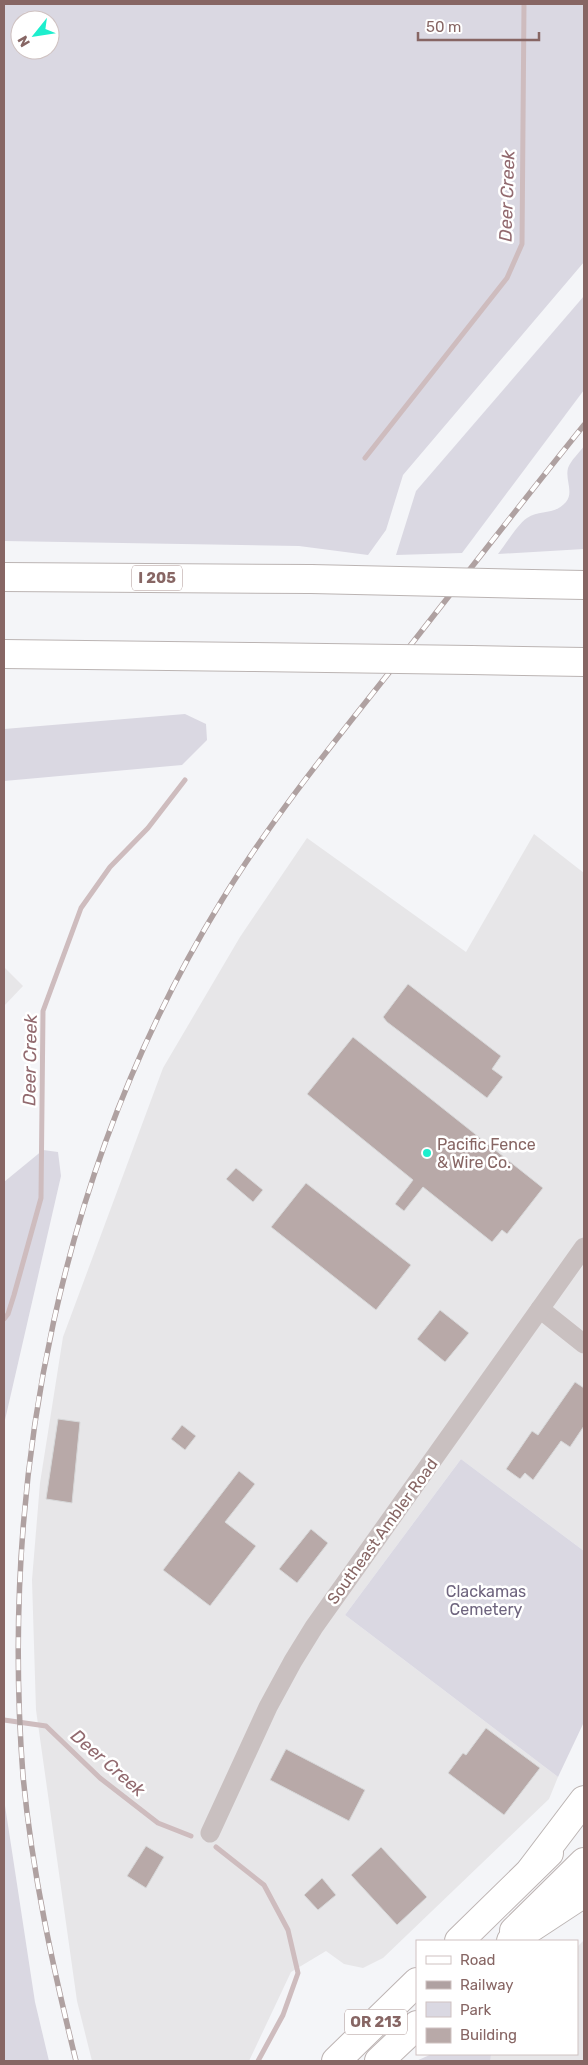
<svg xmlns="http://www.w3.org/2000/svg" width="588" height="2065" viewBox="0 0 588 2065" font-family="Rubik,sans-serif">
  <rect width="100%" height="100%" fill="#f4f5f8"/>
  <!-- built -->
  <g fill="#e7e6e8">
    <path d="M534,834L584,873V1551L461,1459L345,1615L558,1777L549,1799L383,1958L363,1968L344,1964L326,1951L291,1972L249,2061H92L77,2001L36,1710L32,1580L40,1483L63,1337L163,1068L240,937L307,838L466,952Z"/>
    <path d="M4,967L23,986L4,1006Z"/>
    <path d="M584,1940V2061H457L460,2054H577V1947Z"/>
  </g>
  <!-- green -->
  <g fill="#dad8e2" fill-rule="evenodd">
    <path d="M4,4H584V262L403,475L386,530L368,555L299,546L4,541ZM20,20H50V50H20Z"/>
    <path d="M584,296V390L462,553L396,555L416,491Z"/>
    <path d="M584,446V549L498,554C506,544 517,525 527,518C540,509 554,516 566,502C574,492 565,480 568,468C571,460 579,453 584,446Z"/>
    <path d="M185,714L206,724L207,740L182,765L4,781V729Z"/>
    <path d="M43,1150L58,1152L61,1176L5,1420L4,1432V1182Z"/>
    <path d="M461,1459L584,1551V1722L558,1777L345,1615Z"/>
    <path d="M4,1799L35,2002L49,2061H4Z"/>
    <path d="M432,2054H491L490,2061H416Z"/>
  </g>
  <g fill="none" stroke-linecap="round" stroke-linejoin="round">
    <!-- stream -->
    <g stroke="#cebcbe" stroke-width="5">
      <path d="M365,458L507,278L522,244L524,4"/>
      <path d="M4,1319L8,1314L14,1295L41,1198L43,1011L81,908L110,867L148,828L185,780"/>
      <path d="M4,1720L46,1726L100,1778L158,1823L191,1836"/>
      <path d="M216,1847L264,1885L288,1930L298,1973L283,2015L258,2061"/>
    </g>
  </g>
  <!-- building -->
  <g fill="#b8a9a8" stroke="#d7d8d9">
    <path d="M408,984L501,1056L492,1069L503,1077L487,1098L387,1022L383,1017Z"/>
    <path d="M353,1037L543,1188L507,1234L502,1230L492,1242L423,1187L404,1211L395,1204L413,1180L307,1094Z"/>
    <path d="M236,1168L263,1190L253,1202L226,1179Z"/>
    <path d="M306,1183L411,1265L376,1310L271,1227Z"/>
    <path d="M440,1310L469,1333L445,1362L417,1339Z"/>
    <path d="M575,1382L584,1388V1426L570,1447L561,1441L533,1480L525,1473L520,1479L506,1469L532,1431L538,1435Z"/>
    <path d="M58,1419L80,1422L72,1503L46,1499Z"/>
    <path d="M182,1425L196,1436L185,1450L171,1439Z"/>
    <path d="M239,1471L255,1484L225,1522L256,1546L210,1606L163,1570Z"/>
    <path d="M311,1529L328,1543L297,1583L279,1569Z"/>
    <path d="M486,1728L540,1768L504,1815L448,1773L463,1753L466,1755Z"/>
    <path d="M286,1749L365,1790L349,1821L270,1780Z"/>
    <path d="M146,1846L164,1857L146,1888L127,1876Z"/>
    <path d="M381,1847L427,1897L397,1925L351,1875Z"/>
    <path d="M322,1878L336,1895L318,1910L304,1895Z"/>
  </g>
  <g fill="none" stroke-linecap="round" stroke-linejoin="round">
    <!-- primary casing -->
    <g stroke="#bdb4b3" stroke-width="30">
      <g id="primary">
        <path d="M514,1931L584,1862"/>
        <path d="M459,1941L549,1853"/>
        <path d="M336,2061L417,1982"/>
        <path d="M379,2061L417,2025"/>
      </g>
    </g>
    <!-- trunk casing -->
    <g stroke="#bbb4b3" stroke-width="30">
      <g id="trunk">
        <path d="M531,1870L584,1800"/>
        <path d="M511,1941L584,1893"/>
      </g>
    </g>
    <!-- motorway casing -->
    <g stroke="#bbb4b3" stroke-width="30">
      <g id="motorway">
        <path d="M4,577L311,579"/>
        <path d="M532,584L584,585"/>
        <path d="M4,654L250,657"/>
        <path d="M471,660L584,662"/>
      </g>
    </g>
    <!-- minor -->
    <g stroke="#c9c0c0" stroke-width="19">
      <path d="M540,1309L584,1344"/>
      <path d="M210,1833L268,1707L293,1661L314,1627L584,1247"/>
    </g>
    <!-- primary -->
    <use href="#primary" stroke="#fff" stroke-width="28"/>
    <!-- trunk -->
    <use href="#trunk" stroke="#fff" stroke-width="28"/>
    <!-- motorway -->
    <use href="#motorway" stroke="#fff" stroke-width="28"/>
    <!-- rail casing -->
    <g stroke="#afa1a1" stroke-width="5.5">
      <path id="rail" d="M76,2061C53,1968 32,1872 23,1776C0,1472 61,1162 222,900C271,820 330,747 388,674C453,591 518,507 584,425"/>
    </g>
    <!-- rail -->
    <use href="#rail" stroke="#fff" stroke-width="4" stroke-dasharray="11" stroke-linecap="butt"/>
    <!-- motorway-bridge casing -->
    <g stroke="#bbb4b3" stroke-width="30" stroke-linecap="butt">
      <g id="motorway-bridge">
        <path d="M311,579L532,584"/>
        <path d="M250,657L471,660"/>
      </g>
    </g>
    <!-- motorway-bridge -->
    <use href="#motorway-bridge" stroke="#fff" stroke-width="28"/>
  </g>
  <!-- markers -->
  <circle fill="#1deecd" stroke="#fff" stroke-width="2" cx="427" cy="1153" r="5"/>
  <g text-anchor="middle" stroke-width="5" stroke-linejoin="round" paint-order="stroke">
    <!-- shield labels -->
    <g fill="#fff" stroke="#ab9492" stroke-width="1">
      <rect x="132" y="565.5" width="50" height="25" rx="4"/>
      <rect x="345" y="2009.5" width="62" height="25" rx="4"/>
    </g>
    <g font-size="15" font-weight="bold" fill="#876664">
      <text x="157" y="583">I 205</text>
      <text x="376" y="2027">OR 213</text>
    </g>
    <!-- poi labels -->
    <g font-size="16" fill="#876664" stroke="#fff" text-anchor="start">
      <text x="437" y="1150">Pacific Fence<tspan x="437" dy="18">&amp; Wire Co.</tspan></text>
    </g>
    <!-- street labels -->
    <g font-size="16" fill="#876664" stroke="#fff">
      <text transform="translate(382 1531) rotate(-54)" y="6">Southeast Ambler Road</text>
    </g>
    <!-- park labels -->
    <g font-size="16" fill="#6e647e" stroke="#fff">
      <text x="486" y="1597">Clackamas<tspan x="486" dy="18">Cemetery</tspan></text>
    </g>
    <!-- water labels -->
    <g font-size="18" font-style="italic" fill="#926a6f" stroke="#fff">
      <text transform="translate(507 196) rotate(-88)" y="6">Deer Creek</text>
      <text transform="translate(30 1060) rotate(-89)" y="6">Deer Creek</text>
      <text transform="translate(108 1763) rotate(41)" y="6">Deer Creek</text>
    </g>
  </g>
  <!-- border -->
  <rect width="588" height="2065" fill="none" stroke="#876664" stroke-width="10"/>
  <!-- legend -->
  <rect x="416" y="1940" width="162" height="115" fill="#ffffff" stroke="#cfc2c1"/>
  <rect x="426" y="1956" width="25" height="8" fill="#ffffff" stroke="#cfc2c1"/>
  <text x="460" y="1965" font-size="15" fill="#876664">Road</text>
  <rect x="426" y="1981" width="25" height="8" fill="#afa1a1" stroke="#cfc2c1"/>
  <text x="460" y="1990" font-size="15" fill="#876664">Railway</text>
  <rect x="426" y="2002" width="25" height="15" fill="#dad8e2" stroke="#cfc2c1"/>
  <text x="460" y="2015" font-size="15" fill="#876664">Park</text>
  <rect x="426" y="2028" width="25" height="15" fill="#b8a9a8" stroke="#cfc2c1"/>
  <text x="460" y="2040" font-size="15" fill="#876664">Building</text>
  <!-- north arrow -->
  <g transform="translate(35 35) rotate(240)"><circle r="24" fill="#ffffff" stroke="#cfc2c1"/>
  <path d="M0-4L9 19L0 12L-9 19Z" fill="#1deecd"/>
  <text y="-8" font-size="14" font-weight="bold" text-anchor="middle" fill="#876664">N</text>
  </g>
  <!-- scale -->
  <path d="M418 32v8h121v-8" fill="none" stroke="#876664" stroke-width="2.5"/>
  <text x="426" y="32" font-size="15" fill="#876664" stroke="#ffffff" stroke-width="4" paint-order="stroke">50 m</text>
</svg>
